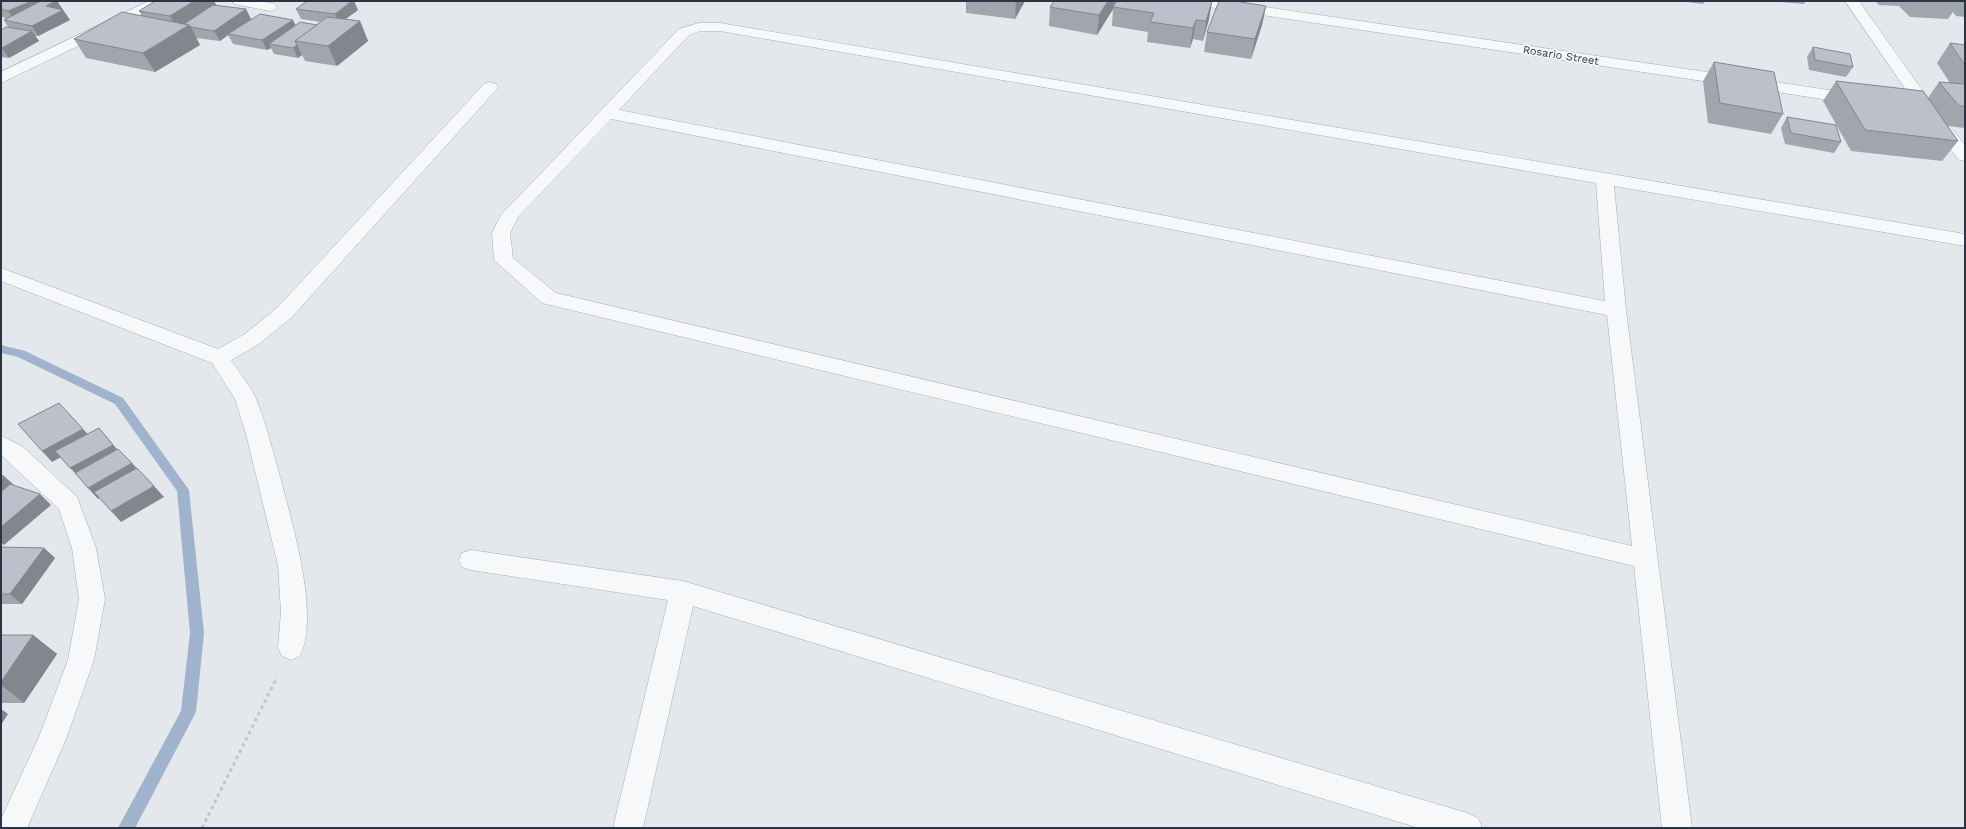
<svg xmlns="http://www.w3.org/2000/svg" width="1966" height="829" viewBox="0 0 1966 829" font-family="'Work Sans',sans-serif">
  <rect width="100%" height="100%" fill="#e4e7ec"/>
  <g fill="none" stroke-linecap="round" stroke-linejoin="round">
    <!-- stream -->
    <path fill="#9fb4cc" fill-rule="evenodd" d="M1,345L25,351L123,398L189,490L204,633L196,712L135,828H118L181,711L190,633L177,491L115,404L18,357L1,353Z"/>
    <!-- street casing -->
    <g stroke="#a9aeb7" stroke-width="1">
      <g id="street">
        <path d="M149,1H167L165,4L1,83V72Z"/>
        <path d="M232,1H261L275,4L277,7L275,10L270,11L234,4Z"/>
        <path d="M1188,1H1224L1856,94L1862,96L1864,99L1862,102L1856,104L1195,5L1190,4Z"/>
        <path d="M1845,1H1859L1934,107L1965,145V161L1959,160L1922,113Z"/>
        <path d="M699,23H720L1965,234V246L1614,186L1626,310L1692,828H1662L1634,566L542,303L494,260L492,233L501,215L679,29ZM700,31H720L1596,183L1605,301L619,110L689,35ZM611,119L1607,315L1632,546L556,293L513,258L510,233L518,217Z"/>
        <path d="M490,82L496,84L498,87L496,90L292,317L259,344L231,360C239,373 250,385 256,399C267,425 273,453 281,480C292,524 320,614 300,656L291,660L282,656L278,648L281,612L278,565L264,508L246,434L235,399L212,363L1,281V268L218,349L245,334L278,307L484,84Z"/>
        <path d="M1,436L22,446L77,497L96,548L105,599L94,660L66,739L27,828H1V819L39,737L68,660L79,599L72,548L59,509L1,455Z"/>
        <path d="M471,550L683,581L1467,813L1478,818L1482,828H1419L693,606L643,828H613L668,600L471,570L462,567L459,560L462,553Z"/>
      </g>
    </g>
    <!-- path -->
    <path stroke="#c2c5cb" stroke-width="3" stroke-dasharray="3.5 3.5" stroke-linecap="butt" d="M202,828L277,677"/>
    <!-- street -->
    <use href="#street" fill="#f7f8fa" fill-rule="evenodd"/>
  </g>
  <!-- wall -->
  <g fill="#a1a5ae">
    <path d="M1,1H57L70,20L38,36H35L39,41L9,58L1,57V30L8,27L4,20L7,19L1,16Z"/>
    <path d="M966,1H1025L1015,19L966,13Z"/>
    <path d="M1212,1L1209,19L1203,41L1193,39L1190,48L1147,42L1148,32L1112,26L1113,9L1097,35L1049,26L1050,7Z"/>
    <path d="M1679,1H1705L1703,4Z"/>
    <path d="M1770,1H1806L1804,4Z"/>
    <path d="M1875,1H1965V17L1956,16L1953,12L1948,19L1910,17L1899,6L1879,5Z"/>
    <path d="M217,6L246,9L251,19L296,26L317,25L321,22L301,19L296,9L358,10L345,19L360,21L368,41L337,66L305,61L302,55L298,58L274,54L271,48L267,50L233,44L228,35L220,41L196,38L200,45L155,72L86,58L74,39L142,16L139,11Z"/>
    <path d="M1266,6L1262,25L1251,59L1204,52L1207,32Z"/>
    <path d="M1950,43L1965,45V128L1948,126L1958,141L1942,161L1851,151L1823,101L1836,81L1928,98L1939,82L1950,83L1937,63Z"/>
    <path d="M1813,47L1853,67L1846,77L1809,70L1807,57Z"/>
    <path d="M1714,62L1783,114L1771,134L1708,123L1703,81Z"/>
    <path d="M1787,117L1841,142L1834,153L1785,144L1781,128Z"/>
    <path d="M1,547L44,548L55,558L22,604H1Z"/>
    <path d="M1,635H33L57,654L24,703H1Z"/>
  </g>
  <!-- shaded-wall -->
  <g fill="#83868d">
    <path d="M32,1H40L45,8L15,21L8,11Z"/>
    <path d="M56,1H57L63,10L70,20L38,36L32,26L46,6Z"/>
    <path d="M194,1H214L220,11L191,27L200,45L155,72L143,53L179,32L170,16Z"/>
    <path d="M352,1H354L358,10L339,24L335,14Z"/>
    <path d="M1016,1H1025L1015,19Z"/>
    <path d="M1108,1H1118L1113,7V9L1097,35L1099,15Z"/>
    <path d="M1212,1L1209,19L1203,41L1206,21Z"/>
    <path d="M1266,6L1262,25L1251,59L1255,39Z"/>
    <path d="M246,9L251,19L228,34V35L220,41L214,31Z"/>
    <path d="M293,20L298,30L269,44L271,48L267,50L262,40Z"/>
    <path d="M1196,20L1193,39L1190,48L1193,28Z"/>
    <path d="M360,21L368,41L337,66L328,46Z"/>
    <path d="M32,31L39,41L9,58L2,48Z"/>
    <path d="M297,45L302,55L298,58L293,48Z"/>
    <path d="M99,428L122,455L80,478L70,468Z"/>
    <path d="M83,429L93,440L52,462L42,451Z"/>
    <path d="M132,463L142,474L98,499L88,488Z"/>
    <path d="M4,476L15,486L1,499V478Z"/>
    <path d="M154,486L164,497L121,522L111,511Z"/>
    <path d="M40,494L51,505L4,545L1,543V527Z"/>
    <path d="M44,548L55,558L22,604L10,594Z"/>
    <path d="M33,635L57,654L24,703L1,685V682Z"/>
    <path d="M1,709L8,714L1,725Z"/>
  </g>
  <!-- building -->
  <g fill="#bbc0ca" stroke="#83868d">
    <path d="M1,1H32L8,11L1,9Z"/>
    <path d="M41,1H56L46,6L63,10L32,26L4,20Z"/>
    <path d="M155,1H194L170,16L139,11Z"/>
    <path d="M307,1H352L335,14L296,9Z"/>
    <path d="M1054,1H1108L1099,15L1050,7Z"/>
    <path d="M1116,1H1212L1206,21L1196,20L1193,28L1150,22L1154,13L1113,7Z"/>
    <path d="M1219,1H1234L1266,6L1255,39L1207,32Z"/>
    <path d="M213,5L246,9L214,31L191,27L189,25L184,24Z"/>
    <path d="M122,12L189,25L143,53L74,39Z"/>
    <path d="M260,14L293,20L262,40L228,34Z"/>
    <path d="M327,17L360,21L328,46L295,41Z"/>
    <path d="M300,22L317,25L295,41L297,45L293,48L269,44Z"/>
    <path d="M6,27L32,31L2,48H1V30Z"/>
    <path d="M1950,43L1965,45V65Z"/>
    <path d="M1813,47L1850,54L1853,67L1815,60Z"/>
    <path d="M1714,62L1774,72L1783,114L1720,103Z"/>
    <path d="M1836,81L1923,91L1958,141L1865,130Z"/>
    <path d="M1939,82L1965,84V106H1959Z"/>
    <path d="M1787,117L1836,125L1841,142L1791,133Z"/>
    <path d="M59,403L83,429L42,451L18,424Z"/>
    <path d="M99,428L113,445L70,468L55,451Z"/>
    <path d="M118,449L132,463L88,488L75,473Z"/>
    <path d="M137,468L154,486L111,511L94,492Z"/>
    <path d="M1,475L4,476L1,478Z"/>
    <path d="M10,484L40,494L1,527V492Z"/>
    <path d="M1,547L44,548L10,594H1Z"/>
    <path d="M1,635H33L1,682Z"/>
  </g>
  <g text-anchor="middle" stroke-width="3.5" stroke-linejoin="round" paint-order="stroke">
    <!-- far-street labels -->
    <g font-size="11" fill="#2b3445" stroke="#f4f6f9">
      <text transform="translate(1561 55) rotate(9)" y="4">Rosario Street</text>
    </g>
  </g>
  <!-- border -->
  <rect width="1966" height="829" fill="none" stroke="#2b3445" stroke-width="4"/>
</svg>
